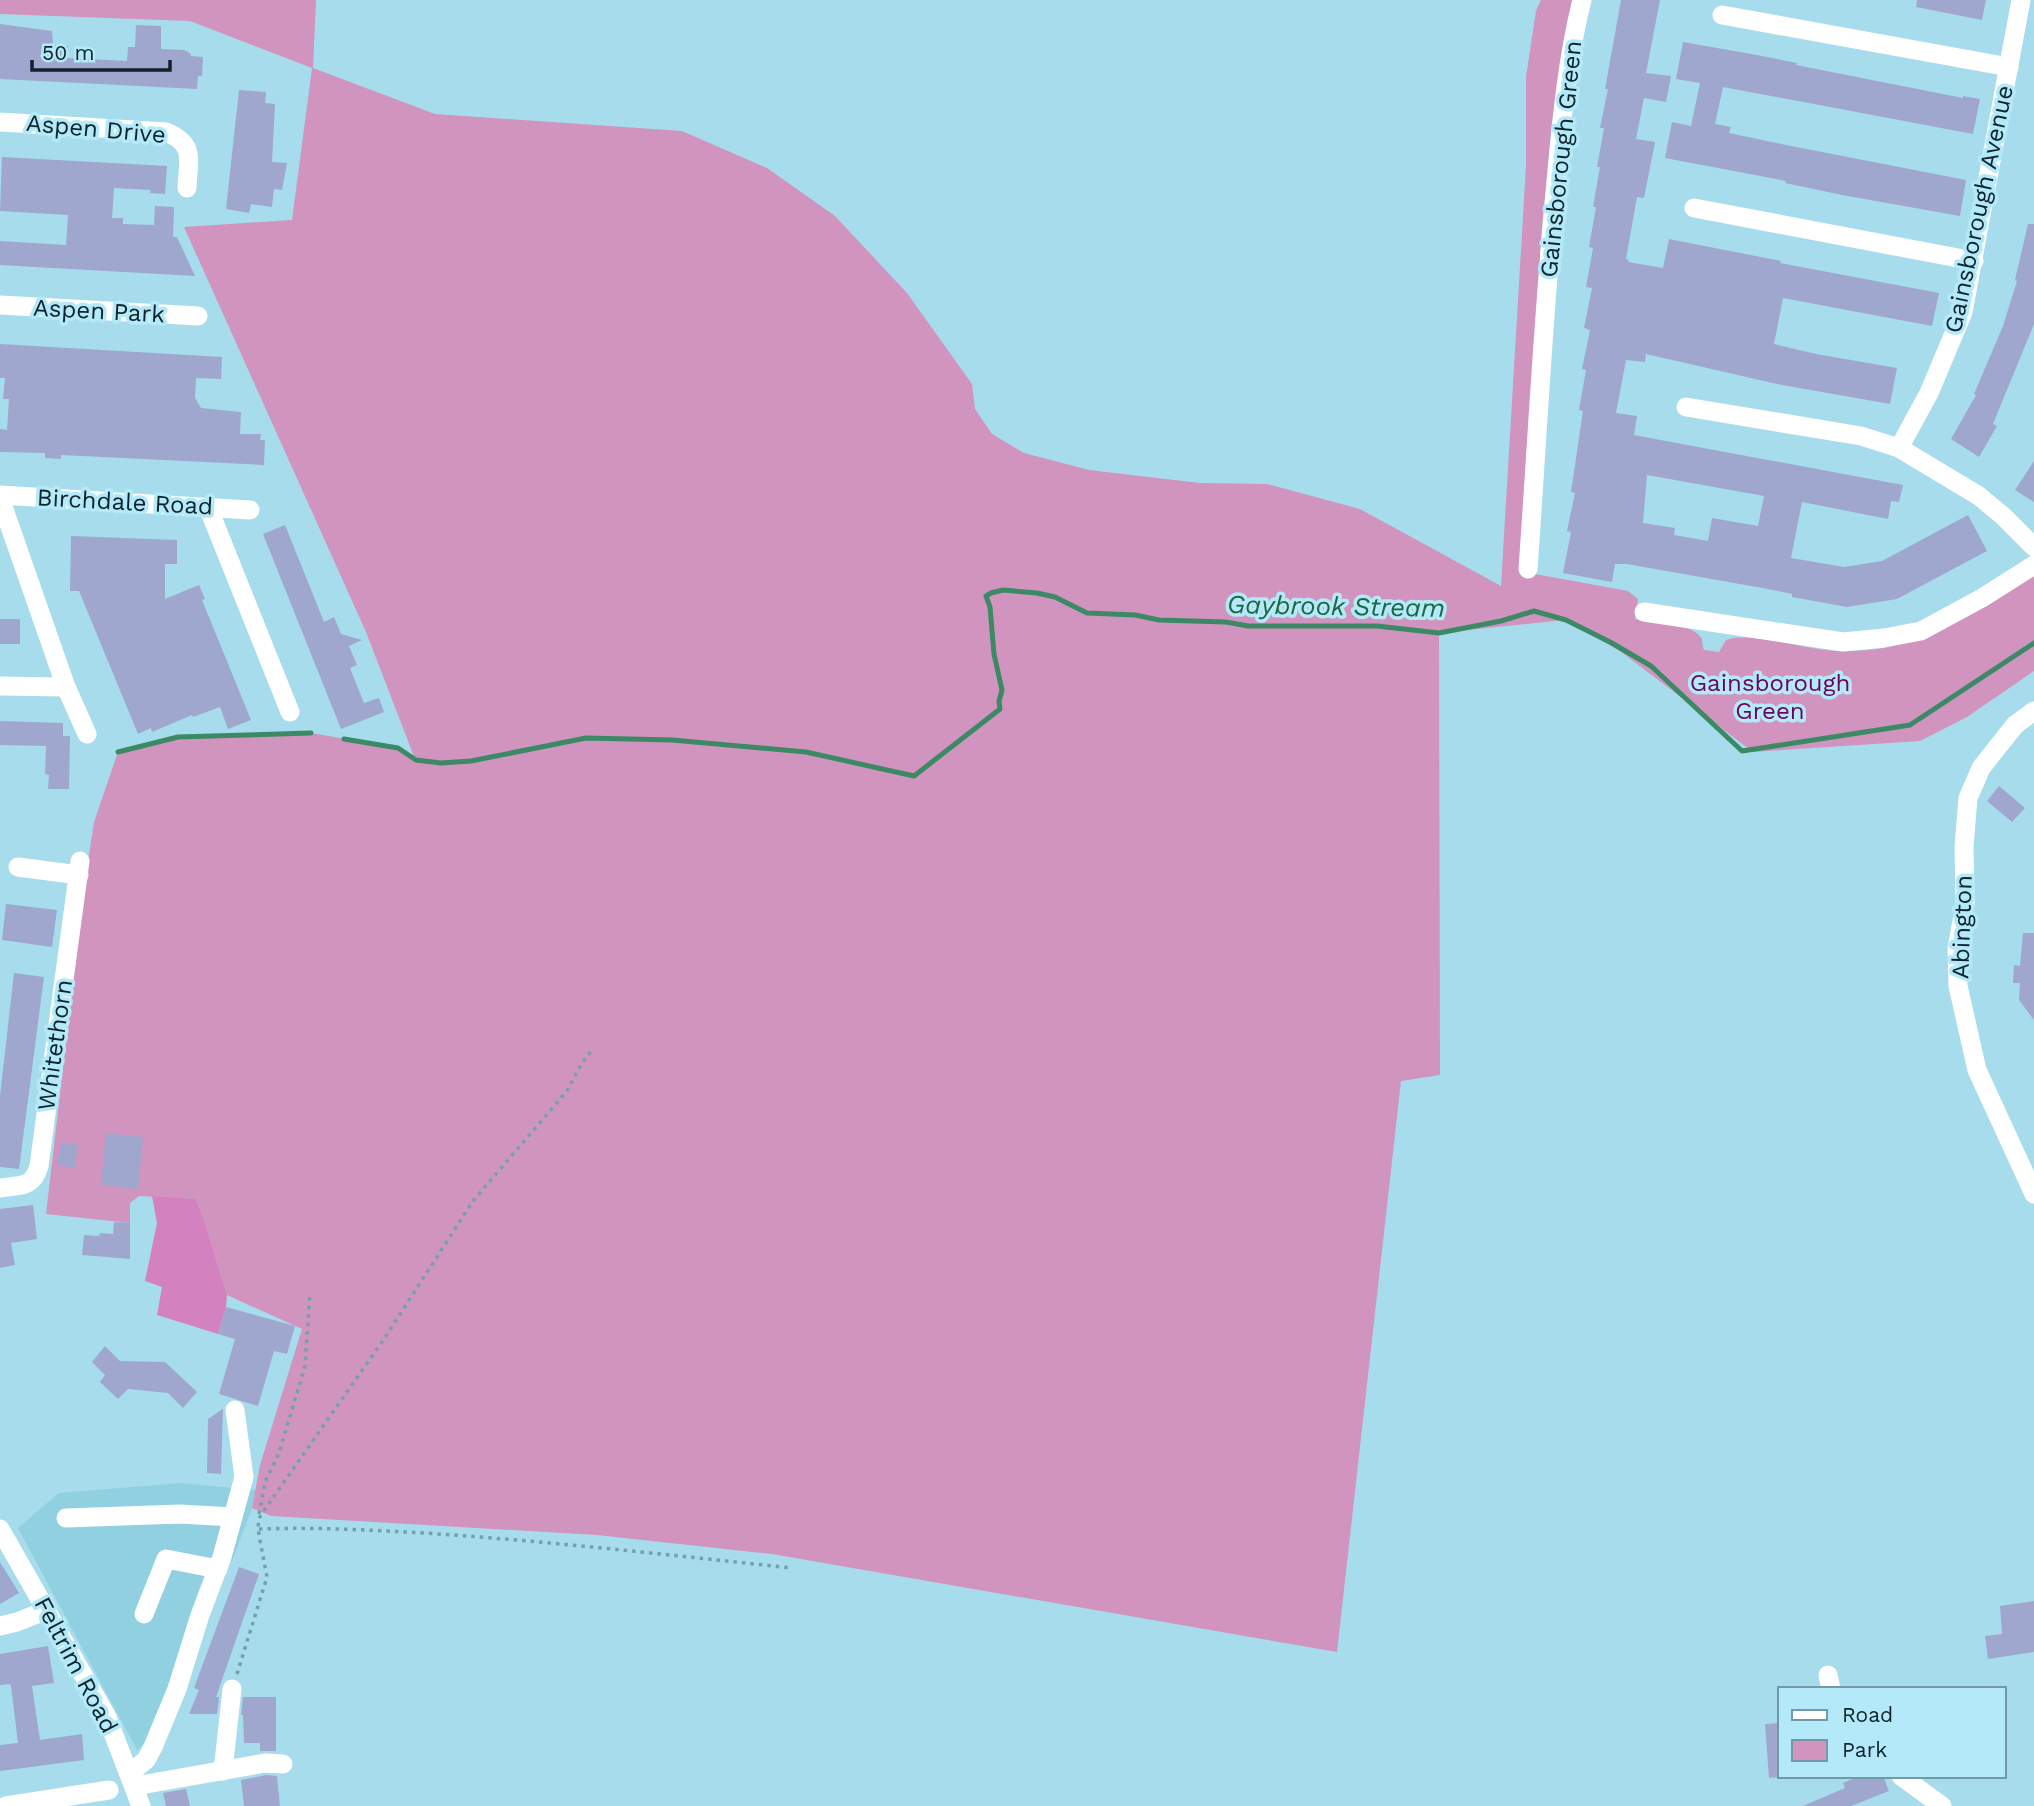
<svg xmlns="http://www.w3.org/2000/svg" width="2034" height="1806" viewBox="0 0 2034 1806" font-family="'Work Sans',sans-serif">
  <rect width="100%" height="100%" fill="#a6dceb"/>
  <!-- built -->
  <path fill="#91d0e1" d="M181,1483L256,1490L252,1508L232,1561L218,1556L152,1737L137,1750L18,1528L59,1493Z"/>
  <!-- green -->
  <path fill="#d094bf" d="M0,0H316L313,68L435,114L682,131L767,168L835,216L907,293L972,384L975,409L992,434L1024,453L1089,470L1200,483L1267,484L1360,509L1501,586L1526,166V77L1536,11L1541,0H1572L1552,121L1542,227L1519,571L1628,591L1638,599L1635,619C1652,621 1694,623 1702,639C1702,640 1703,649 1704,650L1719,652L1726,640C1746,631 1802,648 1826,650C1840,652 1855,651 1869,650C1924,646 1986,601 2034,575V671L1967,717L1920,741L1753,752L1620,651L1564,620L1439,633L1440,1075L1401,1081L1337,1652L772,1554L597,1535L271,1516L252,1508L260,1465L302,1329L227,1295L205,1222L196,1199L139,1196L130,1203V1223L46,1214L84,888L94,822L118,752L178,737L311,733L398,748L415,759L366,632L184,227L292,220L312,68L190,21L0,14Z"/>
  <!-- forest -->
  <path fill="#d482bf" d="M152,1196L196,1199L205,1222L227,1295L226,1307L218,1334L157,1315L162,1287L145,1281L157,1223Z"/>
  <g fill="none" stroke-linecap="round" stroke-linejoin="round">
    <!-- stream -->
    <g stroke="#3b8a65" stroke-width="5">
      <path d="M344,739L398,748L416,760L441,763L471,761L586,738L672,740L806,752L914,776L1000,709L999,701L1002,690L994,654L990,607L986,596L991,593L1003,590L1037,593L1055,597L1087,613L1135,615L1159,620L1226,622L1248,626H1377L1439,633L1501,621L1534,611L1566,620L1610,642L1651,666L1742,751L1910,725L2034,643"/>
      <path d="M118,752L178,737L311,733"/>
    </g>
  </g>
  <!-- building -->
  <g fill="#a0a7cf" fill-rule="evenodd">
    <path d="M1621,0H1660L1646,73L1671,76L1666,102L1644,98L1636,139L1655,142L1644,198L1637,197L1626,259L1629,260L1628,262L1663,268L1669,239L1781,261L1780,263L1939,293L1932,326L1783,298L1774,344L1816,354L1897,368L1890,404L1777,384L1646,354L1645,362L1626,360L1616,413L1637,416L1634,435L1903,485L1899,502L1891,501L1888,519L1802,502L1791,558L1844,567L1882,561L1968,515L1987,551L1897,599L1847,607L1792,597V594L1768,589L1627,564H1615L1612,582L1563,573L1571,532L1567,531L1575,493L1571,492L1583,411L1579,410L1586,370L1582,369L1590,330L1584,328L1592,288L1586,287L1593,248L1589,247L1596,207H1593L1600,167H1597L1604,128H1600L1608,89H1605ZM1647,475L1764,496L1758,526L1712,518L1708,541L1674,535L1675,528L1643,523Z"/>
    <path d="M1917,0H1986L1982,20L1916,7Z"/>
    <path d="M0,24L52,31L53,45L68,46V58L127,61L128,47H135L136,25L161,26V49L184,50L190,53L191,56L203,57L202,76H198L197,89L0,79Z"/>
    <path d="M1683,42L1757,55L1797,63L1796,65L1963,98V96L1980,99L1973,134L1723,87L1715,124L1731,127L1729,133L1786,145L1966,180L1960,216L1842,195L1785,183L1786,181L1665,158L1672,122L1691,126L1700,83L1676,79Z"/>
    <path d="M239,90L266,92L265,103L275,104L272,162L287,163L282,190L274,189L272,207L251,204L249,213L226,209Z"/>
    <path d="M2,157L167,166L165,194L150,193L151,190L114,188L112,218H123V224L154,225L155,206L174,207L173,237H177L195,276L0,265V241L66,245L68,215L0,211Z"/>
    <path d="M2028,224H2034V324L1993,424L1997,426L1979,457L1951,439L1976,395L1974,394L2003,326L2017,281L2015,280Z"/>
    <path d="M0,344L222,357L221,379L196,378L195,398L201,408L241,412L240,434H261L260,440H265L264,465L61,455V459L45,458V453L0,452V429L7,430L9,399H3L5,378H0Z"/>
    <path d="M2034,461V502L2015,490Z"/>
    <path d="M285,525L324,622L334,617L341,634L362,640L349,646L357,665L350,668L364,703L379,698L384,712L341,729L263,534Z"/>
    <path d="M71,536L177,540V564H165V599L199,585L205,599L202,600L251,720L228,729L220,707L193,717L192,715L152,732L151,728L138,734L79,591H70Z"/>
    <rect x="0" y="619" width="20" height="25"/>
    <path d="M0,721L63,723V736H70L69,789H48L49,775L45,774L46,746L0,745Z"/>
    <path d="M1999,786L2025,808L2012,822L1987,801Z"/>
    <path d="M6,904L57,910L52,947L2,940Z"/>
    <path d="M2023,933H2034V1020L2019,1000L2020,983H2013L2014,965L2020,966Z"/>
    <path d="M14,973L44,977L19,1169L0,1167V1096Z"/>
    <path d="M106,1133L143,1137L138,1189L101,1185Z"/>
    <path d="M61,1142L78,1144L75,1168L57,1165Z"/>
    <path d="M33,1205L37,1239L11,1243L15,1265L0,1268V1209Z"/>
    <path d="M114,1222L130,1223V1259L82,1255L84,1235L99,1236L100,1233L113,1234Z"/>
    <path d="M226,1307L295,1326L287,1354L274,1351L258,1406L219,1394L235,1339L218,1334Z"/>
    <path d="M105,1346L120,1361L165,1362L197,1392L183,1408L168,1393L128,1389L118,1399L100,1382L105,1375L92,1362Z"/>
    <path d="M223,1409L221,1474L207,1473L208,1419Z"/>
    <path d="M0,1562L19,1593L0,1604Z"/>
    <path d="M239,1567L259,1574L216,1697H219L217,1714H189L199,1690L194,1688Z"/>
    <path d="M2034,1601V1652L1988,1659L1985,1636L2002,1634L2000,1606Z"/>
    <path d="M48,1646L54,1683L32,1686L40,1740L82,1734L84,1760L0,1771V1745L18,1743L11,1686L10,1684L0,1685V1654Z"/>
    <path d="M243,1697H276V1751H260V1743H244L243,1715H241Z"/>
    <path d="M1780,1723V1777L1769,1778L1765,1724Z"/>
    <path d="M266,1775L277,1776L280,1806H244L241,1780Z"/>
    <path d="M1859,1776H1883L1889,1791L1851,1806H1803L1845,1788L1843,1783Z"/>
    <path d="M186,1789L190,1806H166L163,1793Z"/>
  </g>
  <g fill="none" stroke-linecap="round" stroke-linejoin="round">
    <!-- path -->
    <g stroke="#74a0ac" stroke-width="3.5" stroke-dasharray="3.5 5" stroke-linecap="butt">
      <path d="M259,1514L265,1482L279,1453L305,1366L310,1293"/>
      <path d="M259,1529C314,1527 369,1530 424,1533C547,1541 669,1555 792,1568"/>
      <path d="M237,1674L267,1577L259,1535L258,1520L263,1512L384,1339L473,1201L567,1091L582,1063L593,1049"/>
    </g>
    <!-- minor -->
    <g stroke="#fff" stroke-width="19">
      <path d="M1722,15L2009,67"/>
      <path d="M0,122L166,132C196,144 188,160 187,188"/>
      <path d="M1694,208L1974,261"/>
      <path d="M0,305L198,316"/>
      <path d="M1686,407L1861,436L1899,448L1979,496L2003,516L2034,547"/>
      <path d="M1899,448L1929,393L1963,312L2021,0"/>
      <path d="M0,495L250,510"/>
      <path d="M0,498L66,687L87,734"/>
      <path d="M208,507L290,712"/>
      <path d="M1528,569C1537,444 1543,319 1555,194C1561,129 1566,63 1582,0"/>
      <path d="M1644,612L1843,642L1884,638L1921,631L1982,598L2034,565"/>
      <path d="M0,686L66,687"/>
      <path d="M2034,711L2015,725L1981,768L1968,798L1964,847L1965,904L1957,949L1958,986L1977,1070L2034,1194"/>
      <path d="M18,867L79,875"/>
      <path d="M0,1188C20,1185 33,1188 39,1166L80,861"/>
      <path d="M66,1518L180,1514L233,1517"/>
      <path d="M0,1529L107,1717L141,1806"/>
      <path d="M144,1614L166,1559L218,1569"/>
      <path d="M0,1626L17,1622L47,1610"/>
      <path d="M1828,1675L1831,1689"/>
      <path d="M223,1771L232,1689"/>
      <path d="M130,1773L146,1760L153,1747L177,1689L200,1615L222,1557L244,1477L235,1410"/>
      <path d="M1901,1776L1942,1806"/>
      <path d="M135,1786L265,1763L283,1764"/>
      <path d="M6,1806L109,1790"/>
    </g>
  </g>
  <g text-anchor="middle" stroke-width="7" stroke-linejoin="round" paint-order="stroke">
    <!-- street labels -->
    <g font-size="24" fill="#0e242a" stroke="#b3e9f8">
      <text transform="translate(96 129) rotate(5)" y="8">Aspen Drive</text>
      <text transform="translate(1561 159) rotate(-84)" y="8">Gainsborough Green</text>
      <text transform="translate(1979 209) rotate(-78)" y="8">Gainsborough Avenue</text>
      <text transform="translate(99 311) rotate(3)" y="8">Aspen Park</text>
      <text transform="translate(125 502) rotate(3)" y="8">Birchdale Road</text>
      <text transform="translate(1962 927) rotate(-88)" y="8">Abington</text>
      <text transform="translate(55 1045) rotate(-82)" y="8">Whitethorn</text>
      <text transform="translate(76 1665) rotate(62)" y="8">Feltrim Road</text>
    </g>
    <!-- park labels -->
    <g font-size="24" fill="#6d045b" stroke="#b3e9f8">
      <text x="1770" y="691">Gainsborough<tspan x="1770" dy="28">Green</tspan></text>
    </g>
    <!-- water labels -->
    <g font-size="26" font-style="italic" fill="#1d6741" stroke="#b3e9f8">
      <text transform="translate(1336 606) rotate(1)" y="9">Gaybrook Stream</text>
    </g>
  </g>
  <!-- legend -->
  <rect x="1778" y="1687" width="228" height="91" fill="#b3e9f8" stroke="#719aa6" stroke-width="2"/>
  <rect x="1792" y="1710" width="35" height="10" fill="#ffffff" stroke="#719aa6" stroke-width="2"/>
  <text x="1842" y="1722" font-size="21" fill="#0e242a">Road</text>
  <rect x="1792" y="1740" width="35" height="21" fill="#d094bf" stroke="#719aa6" stroke-width="2"/>
  <text x="1842" y="1757" font-size="21" fill="#0e242a">Park</text>
  <!-- scale -->
  <path d="M32 60v10h138v-10" fill="none" stroke="#0e242a" stroke-width="3.5"/>
  <text x="42" y="60" font-size="21" fill="#0e242a" stroke="#b3e9f8" stroke-width="5" paint-order="stroke">50 m</text>
</svg>
